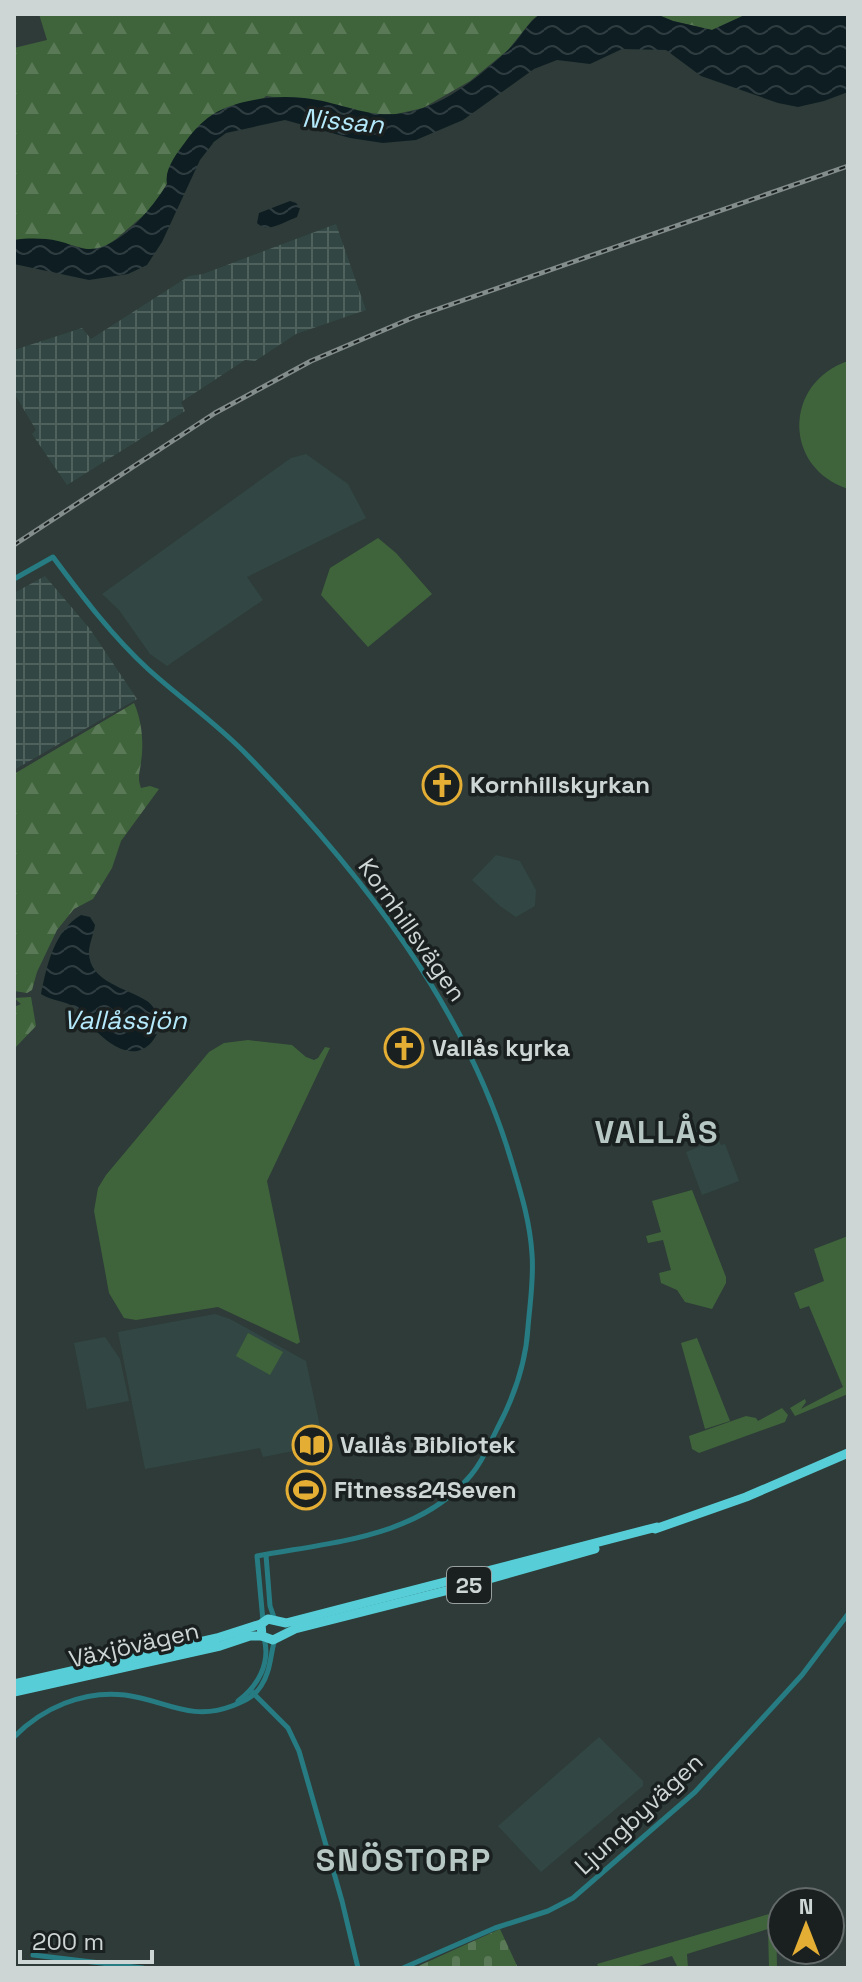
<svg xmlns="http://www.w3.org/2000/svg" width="862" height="1982" viewBox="0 0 862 1982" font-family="'Space Grotesk',sans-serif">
  <defs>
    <pattern id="industrial-grid" width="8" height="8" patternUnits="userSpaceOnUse" patternTransform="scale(2)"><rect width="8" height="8" fill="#324743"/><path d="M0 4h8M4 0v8" fill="none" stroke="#4e615d"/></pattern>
    <pattern id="forest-firs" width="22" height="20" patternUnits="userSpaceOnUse" patternTransform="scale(2)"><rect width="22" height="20" fill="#3f643b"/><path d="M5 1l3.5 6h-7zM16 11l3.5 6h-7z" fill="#5a7956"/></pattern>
    <pattern id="cemetery-stones" width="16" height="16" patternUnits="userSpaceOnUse" patternTransform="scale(2)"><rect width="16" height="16" fill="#3f643b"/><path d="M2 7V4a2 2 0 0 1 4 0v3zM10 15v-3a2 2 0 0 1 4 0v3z" fill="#5a7956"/></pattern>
    <pattern id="water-waves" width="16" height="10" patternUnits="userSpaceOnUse" patternTransform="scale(2)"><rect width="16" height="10" fill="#0d1d22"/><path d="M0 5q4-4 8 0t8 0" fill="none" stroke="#2f3d41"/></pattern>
  </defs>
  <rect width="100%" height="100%" fill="#2e3b38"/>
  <!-- built -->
  <g fill="#324743">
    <path d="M306,454L348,484L366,518L247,577L263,600L167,666L150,654L119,610L102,594L291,458Z"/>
    <path d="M496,855L520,861L536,890L535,906L516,917L500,906L472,880Z"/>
    <path d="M718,1139L721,1145L725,1144L739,1181L702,1195L686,1152Z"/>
    <path d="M215,1314L230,1319L306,1361L324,1445L263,1457L260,1448L145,1469L118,1332Z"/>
    <path d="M105,1337L120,1359L129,1401L87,1409L74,1343Z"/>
    <path d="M599,1737L643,1781V1786L541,1872L498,1826Z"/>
  </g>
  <!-- industrial -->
  <g fill="url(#industrial-grid)">
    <path d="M336,224L366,310L296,334L255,361L245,360L181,402L185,411L67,485L32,434L36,430L14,393V350L82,328L91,339L189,276L203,274Z"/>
    <path d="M45,576L90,629L137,699L14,770V593Z"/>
  </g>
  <!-- green -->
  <g fill="#3f643b">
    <path d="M848,361V489C783,468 783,383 848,361Z"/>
    <path d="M378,538L396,553L432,594L368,647L321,595L330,568Z"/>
    <path d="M248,1040L292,1045L306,1057L314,1060L318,1058L325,1047L330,1048L267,1181L300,1342L297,1344L218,1307L136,1320L124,1318L109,1293L94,1211L98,1188L106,1175L209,1052L224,1043Z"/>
    <path d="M692,1190L726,1277V1283L712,1309L685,1302L677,1290L661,1283L659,1273L671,1270L663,1240L648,1243L646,1236L661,1232L652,1201Z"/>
    <path d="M848,1236V1394L795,1416L790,1408L805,1399L806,1402L801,1409L843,1387L809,1306L800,1309L794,1293L824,1281L814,1249Z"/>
    <path d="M248,1333L283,1352L270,1375L236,1356Z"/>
    <path d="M697,1338L730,1421L705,1429L681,1343Z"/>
    <path d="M782,1408L788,1415L785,1422L699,1453L692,1449L689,1436L746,1416L756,1418L758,1421Z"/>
    <path d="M776,1912L777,1968H769L768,1929L687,1954L688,1968H678L672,1956L632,1968H599L597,1964Z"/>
  </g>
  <!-- forest -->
  <g fill="url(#forest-firs)">
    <path d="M39,14H540L532,20L508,50L470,81L423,108L396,114L372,115L341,106L266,96L167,184L152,208L116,239L101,249H86L56,241L14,240V48L47,40Z"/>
    <path d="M656,14H747L712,30L673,21Z"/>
    <path d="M134,703C142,721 144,743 141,762C140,773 137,777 141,788L150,786L159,789L121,841L112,868L93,899L74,909L57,930L37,972L32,990L27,993L14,991V774Z"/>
    <path d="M31,997L36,1026L14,1049V1007L21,1004L14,998Z"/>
  </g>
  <!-- cemetery -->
  <path fill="url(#cemetery-stones)" d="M500,1929L518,1968H414Z"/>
  <!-- water -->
  <g fill="url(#water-waves)">
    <path d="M540,14H656L673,21L712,30L747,14H848V92L824,101L798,107L778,103L701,76L666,50L622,49L590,64L557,60L534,69L463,120L416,140L383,143L350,138L285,120L226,133L214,142L200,160L162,242L147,265L128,274L89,280L14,264V240C28,238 44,238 58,241C68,243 78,249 88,249C118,251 153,207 167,184C164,169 177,153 186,141C203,118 217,109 244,102C265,97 283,96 304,98C349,103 376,125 423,108C454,98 484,72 508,50C520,39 527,23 540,14Z"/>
    <path d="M290,201L296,203L300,208L297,217C284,222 267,234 257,223L259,213Z"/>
    <path d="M81,915L90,917L95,925C94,933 90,941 89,950C87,982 127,988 147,1001C153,1005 158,1014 162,1021C150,1061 124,1058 97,1032C89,1025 84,1015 76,1008C65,1000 51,1001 41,994C47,965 54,931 81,915Z"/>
  </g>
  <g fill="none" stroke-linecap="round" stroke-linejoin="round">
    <!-- minor -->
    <g stroke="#267c82" stroke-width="5">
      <path d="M14,579L53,557C82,596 112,636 148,669C181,699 218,724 249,757C361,873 466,1006 512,1163C521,1193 530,1222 532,1254C534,1278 530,1303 528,1327C526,1363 514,1397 497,1429C489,1445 483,1461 471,1475C419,1538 331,1542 257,1556L263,1621"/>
      <path d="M266,1555L270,1606L275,1620"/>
      <path d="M251,1691L288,1728L299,1751L342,1901L358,1968"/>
      <path d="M238,1701C258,1686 271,1663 264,1638"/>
      <path d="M14,1737C42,1708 84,1690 125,1695C165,1700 190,1722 232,1706C244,1701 254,1697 261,1686C271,1671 270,1655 275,1639"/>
      <path d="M33,1955L143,1968"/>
      <path d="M403,1968L495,1928L548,1911L573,1898L695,1792L802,1675L848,1614"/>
    </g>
    <!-- highway -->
    <g stroke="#57ced7" stroke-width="9">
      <path d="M655,1529L746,1497L848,1453"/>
      <path d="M261,1624L262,1636L273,1640L295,1629L461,1587L595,1549"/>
      <path d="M14,1684L217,1638L261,1624L268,1619L286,1623L657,1527"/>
      <path d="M14,1692L220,1646L250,1636H262"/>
    </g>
    <!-- rail casing -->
    <g stroke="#838d8b" stroke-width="5">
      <path id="rail" d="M14,545L215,413L311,361L412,318L848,166"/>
    </g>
    <!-- rail -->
    <use href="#rail" stroke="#1a201f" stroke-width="2" stroke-dasharray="6" stroke-linecap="butt"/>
  </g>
  <!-- icons -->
  <defs>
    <g id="church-ring" transform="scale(2)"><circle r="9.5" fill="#1a201f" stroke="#e4ae35" stroke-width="1.5"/><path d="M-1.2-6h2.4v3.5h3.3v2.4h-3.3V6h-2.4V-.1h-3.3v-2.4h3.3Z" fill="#e4ae35"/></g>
    <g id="library-ring" transform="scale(2)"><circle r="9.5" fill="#1a201f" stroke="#e4ae35" stroke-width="1.5"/><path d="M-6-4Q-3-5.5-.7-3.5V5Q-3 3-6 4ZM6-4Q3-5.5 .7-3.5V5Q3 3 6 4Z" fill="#e4ae35"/></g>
    <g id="stadium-ring" transform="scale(2)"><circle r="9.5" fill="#1a201f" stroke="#e4ae35" stroke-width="1.5"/><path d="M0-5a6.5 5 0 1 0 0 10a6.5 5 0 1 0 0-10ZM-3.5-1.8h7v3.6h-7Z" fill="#e4ae35"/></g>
  </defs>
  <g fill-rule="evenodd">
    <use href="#church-ring" x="442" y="785"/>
    <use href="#church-ring" x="404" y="1048"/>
    <use href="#library-ring" x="312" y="1445"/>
    <use href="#stadium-ring" x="306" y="1490"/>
  </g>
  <g text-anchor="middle" stroke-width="7" stroke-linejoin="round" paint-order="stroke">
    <!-- shield labels -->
    <rect fill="#1a201f" stroke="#989f9e" stroke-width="2" x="447" y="1567" width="44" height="36" rx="6"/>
    <g font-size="22" font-weight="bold" fill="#ced6d5">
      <text x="469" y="1593">25</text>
    </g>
    <!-- poi labels -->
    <g font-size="24" font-weight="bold" fill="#ced6d5" stroke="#1a201f" text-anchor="start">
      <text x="470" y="793">Kornhillskyrkan</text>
      <text x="432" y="1056">Vallås kyrka</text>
      <text x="340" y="1453">Vallås Bibliotek</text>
      <text x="334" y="1498">Fitness24Seven</text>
    </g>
    <!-- street labels -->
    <g font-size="24" fill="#ced6d5" stroke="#1a201f">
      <text transform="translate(412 930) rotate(55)" y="8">Kornhillsvägen</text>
      <text transform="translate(134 1645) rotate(-13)" y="8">Växjövägen</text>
      <text transform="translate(639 1814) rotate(-43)" y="8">Ljungbyvägen</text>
    </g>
    <!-- water labels -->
    <g font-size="26" font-style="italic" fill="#b5eafc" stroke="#1a201f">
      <text transform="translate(343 121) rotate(5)" y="9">Nissan</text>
      <text x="125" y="1029">Vallåssjön</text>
    </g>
    <!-- district labels -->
    <g font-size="32" font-weight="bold" letter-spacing="2" fill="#b7c7c3" stroke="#1a201f">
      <text x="657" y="1143">VALLÅS</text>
      <text x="404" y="1871">SNÖSTORP</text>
    </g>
  </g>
  <!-- border -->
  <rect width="862" height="1982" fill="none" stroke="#ced6d5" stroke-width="32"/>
  <!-- north arrow -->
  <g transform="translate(806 1926)"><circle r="38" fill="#1a201f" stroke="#626968" stroke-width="2"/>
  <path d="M0-6L14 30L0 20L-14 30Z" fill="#e4ae35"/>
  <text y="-12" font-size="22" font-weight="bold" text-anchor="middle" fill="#ced6d5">N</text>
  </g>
  <!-- scale -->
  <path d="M20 1950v12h132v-12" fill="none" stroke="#ced6d5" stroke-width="4"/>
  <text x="32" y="1950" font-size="24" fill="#ced6d5" stroke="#1a201f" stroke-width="6" paint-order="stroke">200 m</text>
</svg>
